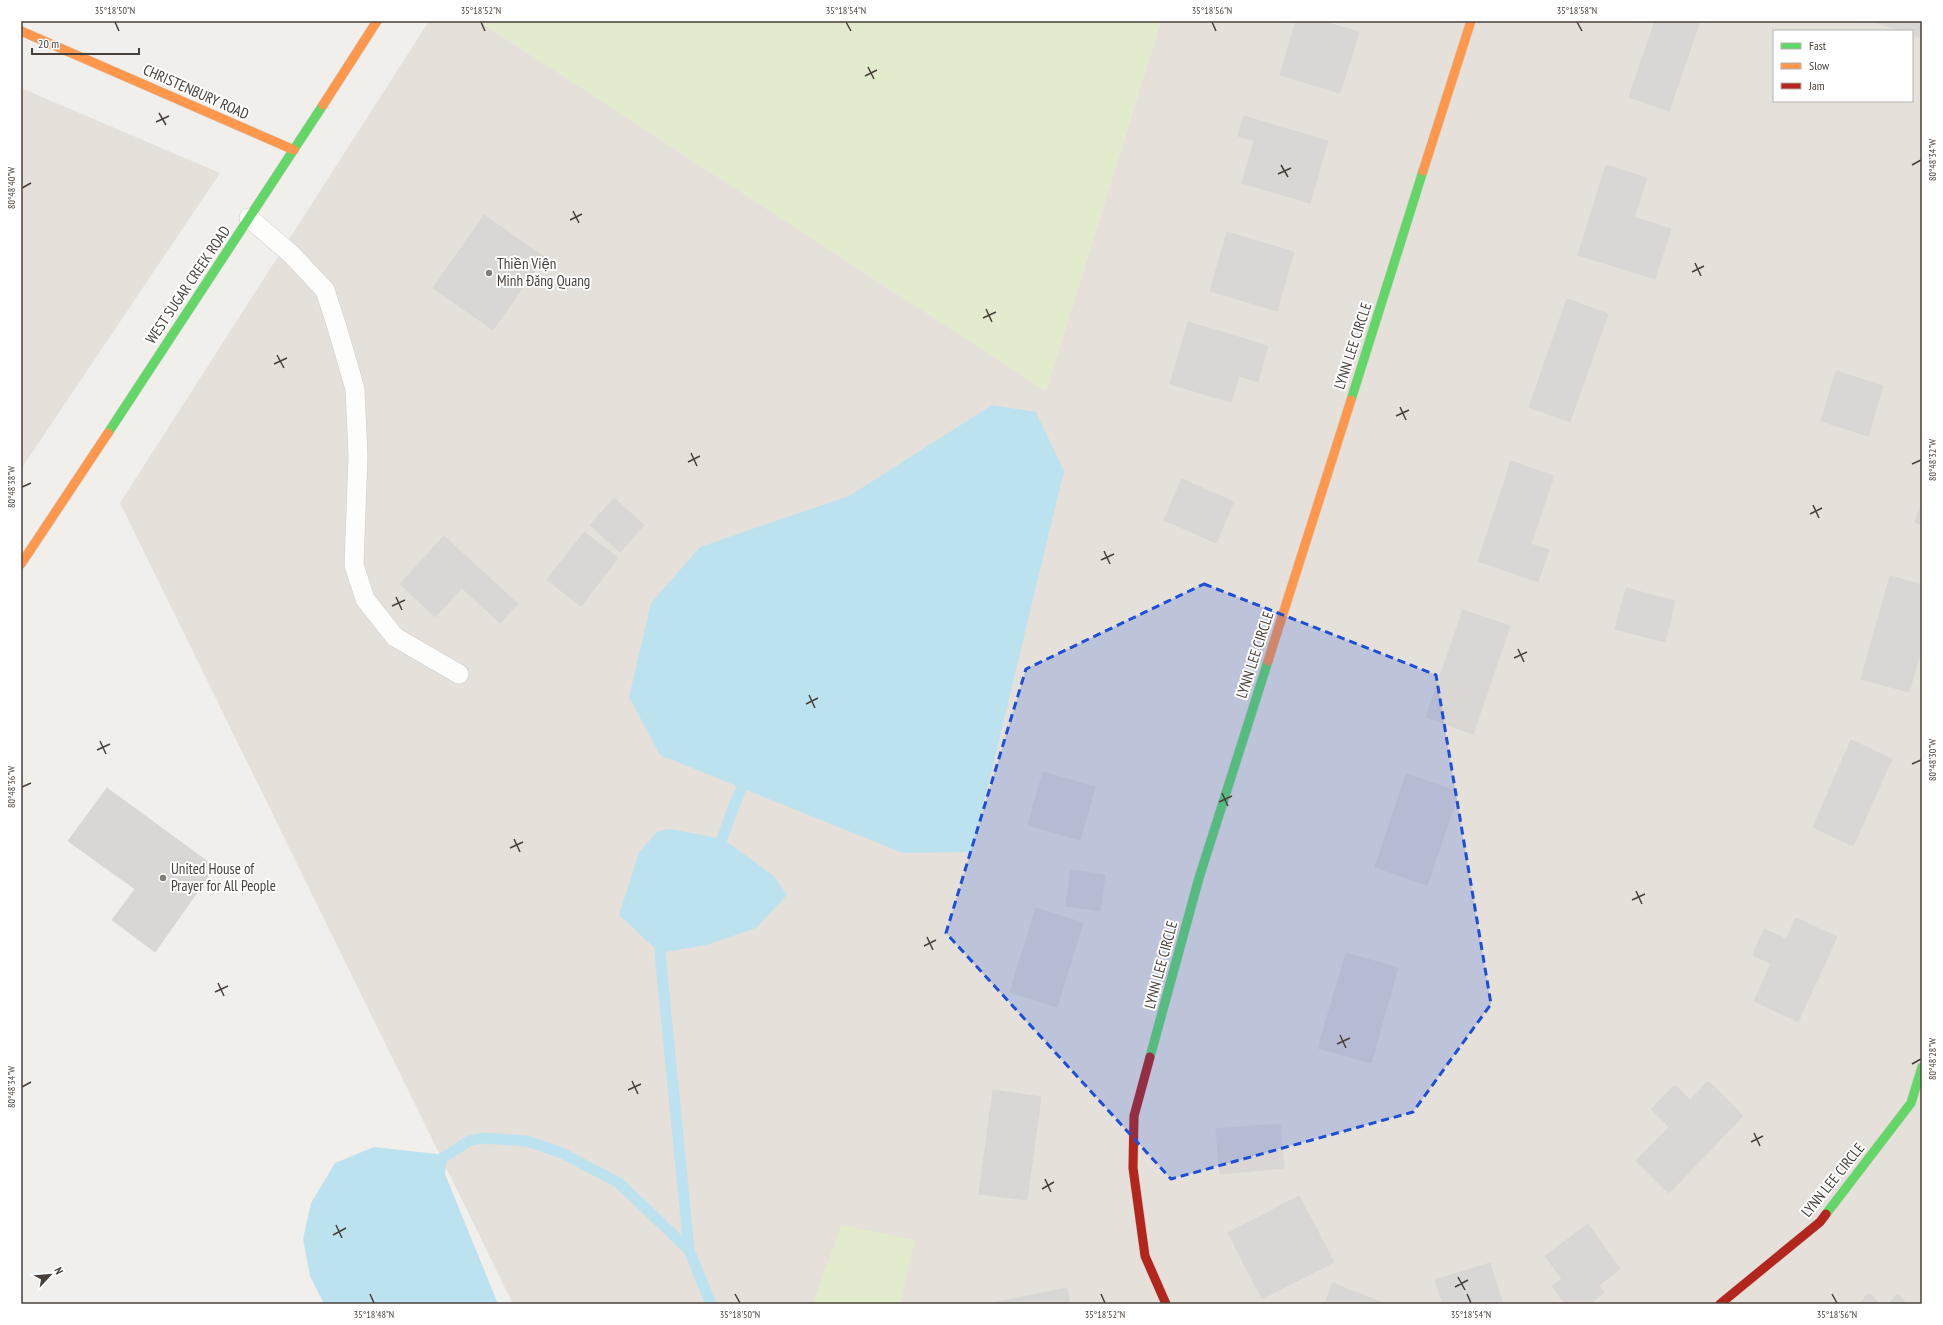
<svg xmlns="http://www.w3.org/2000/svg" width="1943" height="1325" viewBox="0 0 1943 1325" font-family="'PT Sans Narrow',sans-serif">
  <rect width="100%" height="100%" fill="#f1efec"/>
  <!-- residential -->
  <g fill="#e5e0d9" fill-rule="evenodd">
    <path d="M429,21H479L1046,391L1161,21H1922V1304H513L120,503ZM1774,31H1912V101H1774Z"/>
    <path d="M21,88L220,173L21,469Z"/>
  </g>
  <!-- green -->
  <g fill="#e3ebcd">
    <path d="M479,21H1161L1046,391Z"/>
    <path d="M841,1225L915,1240L900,1304H813Z"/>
  </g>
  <!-- water -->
  <g fill="#bde2ef">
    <path d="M992,405L1036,412L1064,471L972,852L903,853L660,755L629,697L651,603L700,547L849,496Z"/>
    <path d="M671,829L723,839L774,876L787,895L756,928L706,945L660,953L619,915L639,852L658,831Z"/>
    <path d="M374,1147L447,1155L445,1174L498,1304H324L310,1276L303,1239L311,1203L335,1163Z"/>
  </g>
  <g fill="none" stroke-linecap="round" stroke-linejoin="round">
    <!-- stream -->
    <g stroke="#bde2ef" stroke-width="11">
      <path d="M716,852C729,828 732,798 750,777"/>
      <path d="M667,940L660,953L689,1250L711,1304"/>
      <path d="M435,1163L469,1141L482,1138L527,1141L562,1153L619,1183L689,1250"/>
    </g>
  </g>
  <!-- building -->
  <g fill="#dad6d3" stroke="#dad6d2">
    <path d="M1296,21H1321L1359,32L1340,93L1280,75Z"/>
    <path d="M1655,21H1700L1669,111L1629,97Z"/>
    <path d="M1872,21H1922V38L1912,35V31H1901Z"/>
    <path d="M1244,116L1328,141L1310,203L1242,183L1254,141L1238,136Z"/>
    <path d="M1606,165L1647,178L1634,217L1671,229L1655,279L1578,255Z"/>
    <path d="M484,215L544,257L493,330L433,288Z"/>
    <path d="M1227,232L1294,252L1277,311L1210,291Z"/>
    <path d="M1567,299L1608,314L1570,422L1529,407Z"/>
    <path d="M1188,322L1268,346L1258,382L1239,376L1231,402L1170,384Z"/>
    <path d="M1836,371L1883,386L1868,436L1821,421Z"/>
    <path d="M1511,461L1554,476L1531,544L1549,550L1538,582L1478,561Z"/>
    <path d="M1182,479L1234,502L1216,543L1164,520Z"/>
    <path d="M614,498L644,525L620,552L590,525Z"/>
    <path d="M1922,501V525L1915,522Z"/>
    <path d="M584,532L618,558L581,606L547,580Z"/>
    <path d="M444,536L518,604L500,623L462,588L435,617L400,584Z"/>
    <path d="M1890,576L1922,585V647L1909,692L1861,679Z"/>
    <path d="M1626,588L1675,601L1665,642L1615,629Z"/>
    <path d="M1463,610L1510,626L1473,734L1426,717Z"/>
    <path d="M1851,740L1892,759L1853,846L1813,827Z"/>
    <path d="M1043,772L1095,787L1080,840L1028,825Z"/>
    <path d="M1406,774L1459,792L1427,885L1375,867Z"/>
    <path d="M107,788L215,867L155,952L112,920L135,889L68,841Z"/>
    <path d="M1071,870L1105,875L1100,911L1066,906Z"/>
    <path d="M1036,908L1083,923L1057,1007L1010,992Z"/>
    <path d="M1796,918L1837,937L1798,1022L1754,1001L1771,964L1753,955L1764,929L1786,939Z"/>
    <path d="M1346,953L1398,968L1371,1063L1318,1048Z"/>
    <path d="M1708,1081L1743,1116L1669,1193L1636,1161L1669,1127L1651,1109L1675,1085L1690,1100Z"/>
    <path d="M993,1090L1041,1097L1027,1200L979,1194Z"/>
    <path d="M1280,1124L1284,1168L1220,1174L1216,1129Z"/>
    <path d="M1299,1196L1334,1262L1262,1299L1228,1233Z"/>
    <path d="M1588,1224L1620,1269L1599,1285L1604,1293L1589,1304H1565L1552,1286L1562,1279L1545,1256Z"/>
    <path d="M1490,1263L1503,1304H1443L1435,1280Z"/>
    <path d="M1332,1283L1384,1303V1304H1325Z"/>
    <path d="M1067,1288L1070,1304H987Z"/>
    <path d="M1869,1293L1880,1304H1858Z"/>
    <path d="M1898,1294L1907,1304H1888Z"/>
  </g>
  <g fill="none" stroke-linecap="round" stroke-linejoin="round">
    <!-- lane casing -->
    <g stroke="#cecbc8" stroke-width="20">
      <path id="lane" d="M249,218L291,254L325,290L337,327L355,389L358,456L354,565L365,599L395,637L459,674"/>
    </g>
    <!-- fast casing -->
    <g stroke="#d1cbc3" stroke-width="10">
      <g id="fast">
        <path d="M1351,400L1423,171"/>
        <path d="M108,433L323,105"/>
        <path d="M1150,1057L1199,878L1268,661"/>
        <path d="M1826,1214L1911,1103L1922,1067"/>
      </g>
    </g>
    <!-- slow casing -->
    <g stroke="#d1cbc3" stroke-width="10">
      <g id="slow">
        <path d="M21,31L294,150"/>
        <path d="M323,105L377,21"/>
        <path d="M1423,171L1471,21"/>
        <path d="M21,564L108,433"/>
        <path d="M1268,661L1351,400"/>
      </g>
    </g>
    <!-- jam casing -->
    <g stroke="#d1cbc3" stroke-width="10">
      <g id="jam">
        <path d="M1150,1057L1134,1116L1133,1168L1145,1256L1166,1304"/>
        <path d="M1720,1304L1820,1222L1826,1214"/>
      </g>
    </g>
    <!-- lane -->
    <use href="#lane" stroke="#fdfdfc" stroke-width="19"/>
    <!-- fast -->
    <use href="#fast" stroke="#63d668" stroke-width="9"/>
    <!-- slow -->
    <use href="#slow" stroke="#ff974d" stroke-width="9"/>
    <!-- jam -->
    <use href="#jam" stroke="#b3261e" stroke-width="9"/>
  </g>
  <!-- marked area -->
  <path fill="#1d4ed8" fill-opacity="0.2" stroke="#1d4ed8" stroke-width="3" stroke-dasharray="8 5" stroke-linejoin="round" d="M1204,584L1436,675L1491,1004L1413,1112L1171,1179L946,933L1026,669Z"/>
  <!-- ticks -->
  <path fill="none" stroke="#483f38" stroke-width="1.5" d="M115,22L119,31M481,22L485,31M846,22L851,31M1212,22L1216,31M1577,22L1582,31M868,67L874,79M865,76L877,70M159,113L166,125M156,122L169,116M1281,165L1288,177M1912,165L1921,160M1278,174L1291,168M22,188L31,183M573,211L579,223M570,220L582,214M1695,263L1701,276M1692,272L1704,266M986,309L992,322M983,318L996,312M277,355L284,368M274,364L287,358M1400,407L1406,420M1396,416L1409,410M691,453L697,466M688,462L700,456M1912,464L1921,460M22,487L31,483M1813,505L1819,518M1810,514L1822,508M1104,551L1110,564M1101,560L1114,554M396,597L402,610M392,606L405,600M1518,649L1524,662M1514,658L1527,652M809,695L815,708M806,704L818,698M100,741L106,754M97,750L110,744M1912,764L1921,760M22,787L31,783M1222,793L1228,806M1219,802L1232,796M514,839L520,852M510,848L523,842M1636,891L1642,904M1632,900L1645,894M927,937L933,950M924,946L936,940M218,983L224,996M215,992L228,986M1340,1035L1346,1048M1337,1044L1350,1038M1912,1064L1921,1059M632,1081L638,1094M22,1087L31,1082M628,1090L641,1084M1754,1133L1760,1146M1751,1142L1763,1136M1045,1179L1051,1192M1042,1189L1054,1182M336,1225L342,1238M333,1235L346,1228M1458,1277L1465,1290M1455,1287L1468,1280M370,1294L374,1303M735,1294L740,1303M1101,1294L1105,1303M1467,1294L1471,1303M1832,1294L1837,1303"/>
  <!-- markers -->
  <g fill="#837d77" stroke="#fff" stroke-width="1.5">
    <circle cx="489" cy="273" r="4"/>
    <circle cx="163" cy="878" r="4"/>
  </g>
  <g text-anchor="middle" stroke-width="4" stroke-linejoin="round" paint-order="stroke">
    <!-- street labels -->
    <g font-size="15" fill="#483f38" stroke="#fff">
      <text transform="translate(196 92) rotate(24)" y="5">CHRISTENBURY ROAD</text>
      <text transform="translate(188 285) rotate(-56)" y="5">WEST SUGAR CREEK ROAD</text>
      <text transform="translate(1353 346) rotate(-72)" y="5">LYNN LEE CIRCLE</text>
      <text transform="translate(1255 655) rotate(-72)" y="5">LYNN LEE CIRCLE</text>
      <text transform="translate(1161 965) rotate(-75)" y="5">LYNN LEE CIRCLE</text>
      <text transform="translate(1833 1180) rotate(-51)" y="5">LYNN LEE CIRCLE</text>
    </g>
    <!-- poi labels -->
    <g font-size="15" fill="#483f38" stroke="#fff" text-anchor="start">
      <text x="497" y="269">Thiền Viện<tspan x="497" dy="17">Minh Đăng Quang</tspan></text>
      <text x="171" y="874">United House of<tspan x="171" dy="17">Prayer for All People</tspan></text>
    </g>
  </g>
  <!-- border -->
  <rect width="1943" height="1325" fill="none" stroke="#ffffff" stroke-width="44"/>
  <!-- legend -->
  <rect x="1773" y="30" width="140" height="72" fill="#ffffff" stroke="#b6b2af"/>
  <rect x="1781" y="43" width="20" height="6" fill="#63d668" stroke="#b6b2af"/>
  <text x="1809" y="50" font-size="12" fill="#483f38">Fast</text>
  <rect x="1781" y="63" width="20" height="6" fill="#ff974d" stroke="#b6b2af"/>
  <text x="1809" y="70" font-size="12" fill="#483f38">Slow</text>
  <rect x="1781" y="83" width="20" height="6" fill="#b3261e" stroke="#b6b2af"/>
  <text x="1809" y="90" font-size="12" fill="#483f38">Jam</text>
  <!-- north arrow -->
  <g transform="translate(50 1275) rotate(64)" stroke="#ffffff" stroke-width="3" paint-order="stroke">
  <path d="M0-3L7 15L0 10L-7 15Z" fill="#483f38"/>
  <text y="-6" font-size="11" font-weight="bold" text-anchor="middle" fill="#483f38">N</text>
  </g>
  <!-- scale -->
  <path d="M32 48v6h107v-6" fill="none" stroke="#483f38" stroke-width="2"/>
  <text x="38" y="48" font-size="12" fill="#483f38" stroke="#ffffff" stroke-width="3" paint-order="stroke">20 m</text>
  <rect x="22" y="22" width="1899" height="1281" fill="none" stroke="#483f38" stroke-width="1.5"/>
  <g font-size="10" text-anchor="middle" fill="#483f38">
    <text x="115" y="14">35°18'50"N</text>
    <text x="481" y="14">35°18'52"N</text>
    <text x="846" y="14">35°18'54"N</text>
    <text x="1212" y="14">35°18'56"N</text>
    <text x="1577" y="14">35°18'58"N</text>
    <text transform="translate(1932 160) rotate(-90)" y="4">80°48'34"W</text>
    <text transform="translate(11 188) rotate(-90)" y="4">80°48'40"W</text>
    <text transform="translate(1932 460) rotate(-90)" y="4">80°48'32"W</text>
    <text transform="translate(11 487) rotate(-90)" y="4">80°48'38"W</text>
    <text transform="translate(1932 760) rotate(-90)" y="4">80°48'30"W</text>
    <text transform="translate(11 787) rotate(-90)" y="4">80°48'36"W</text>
    <text transform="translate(1932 1059) rotate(-90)" y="4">80°48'28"W</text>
    <text transform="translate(11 1087) rotate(-90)" y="4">80°48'34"W</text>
    <text x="374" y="1318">35°18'48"N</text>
    <text x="740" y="1318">35°18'50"N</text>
    <text x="1105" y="1318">35°18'52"N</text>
    <text x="1471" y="1318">35°18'54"N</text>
    <text x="1837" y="1318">35°18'56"N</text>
  </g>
</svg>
